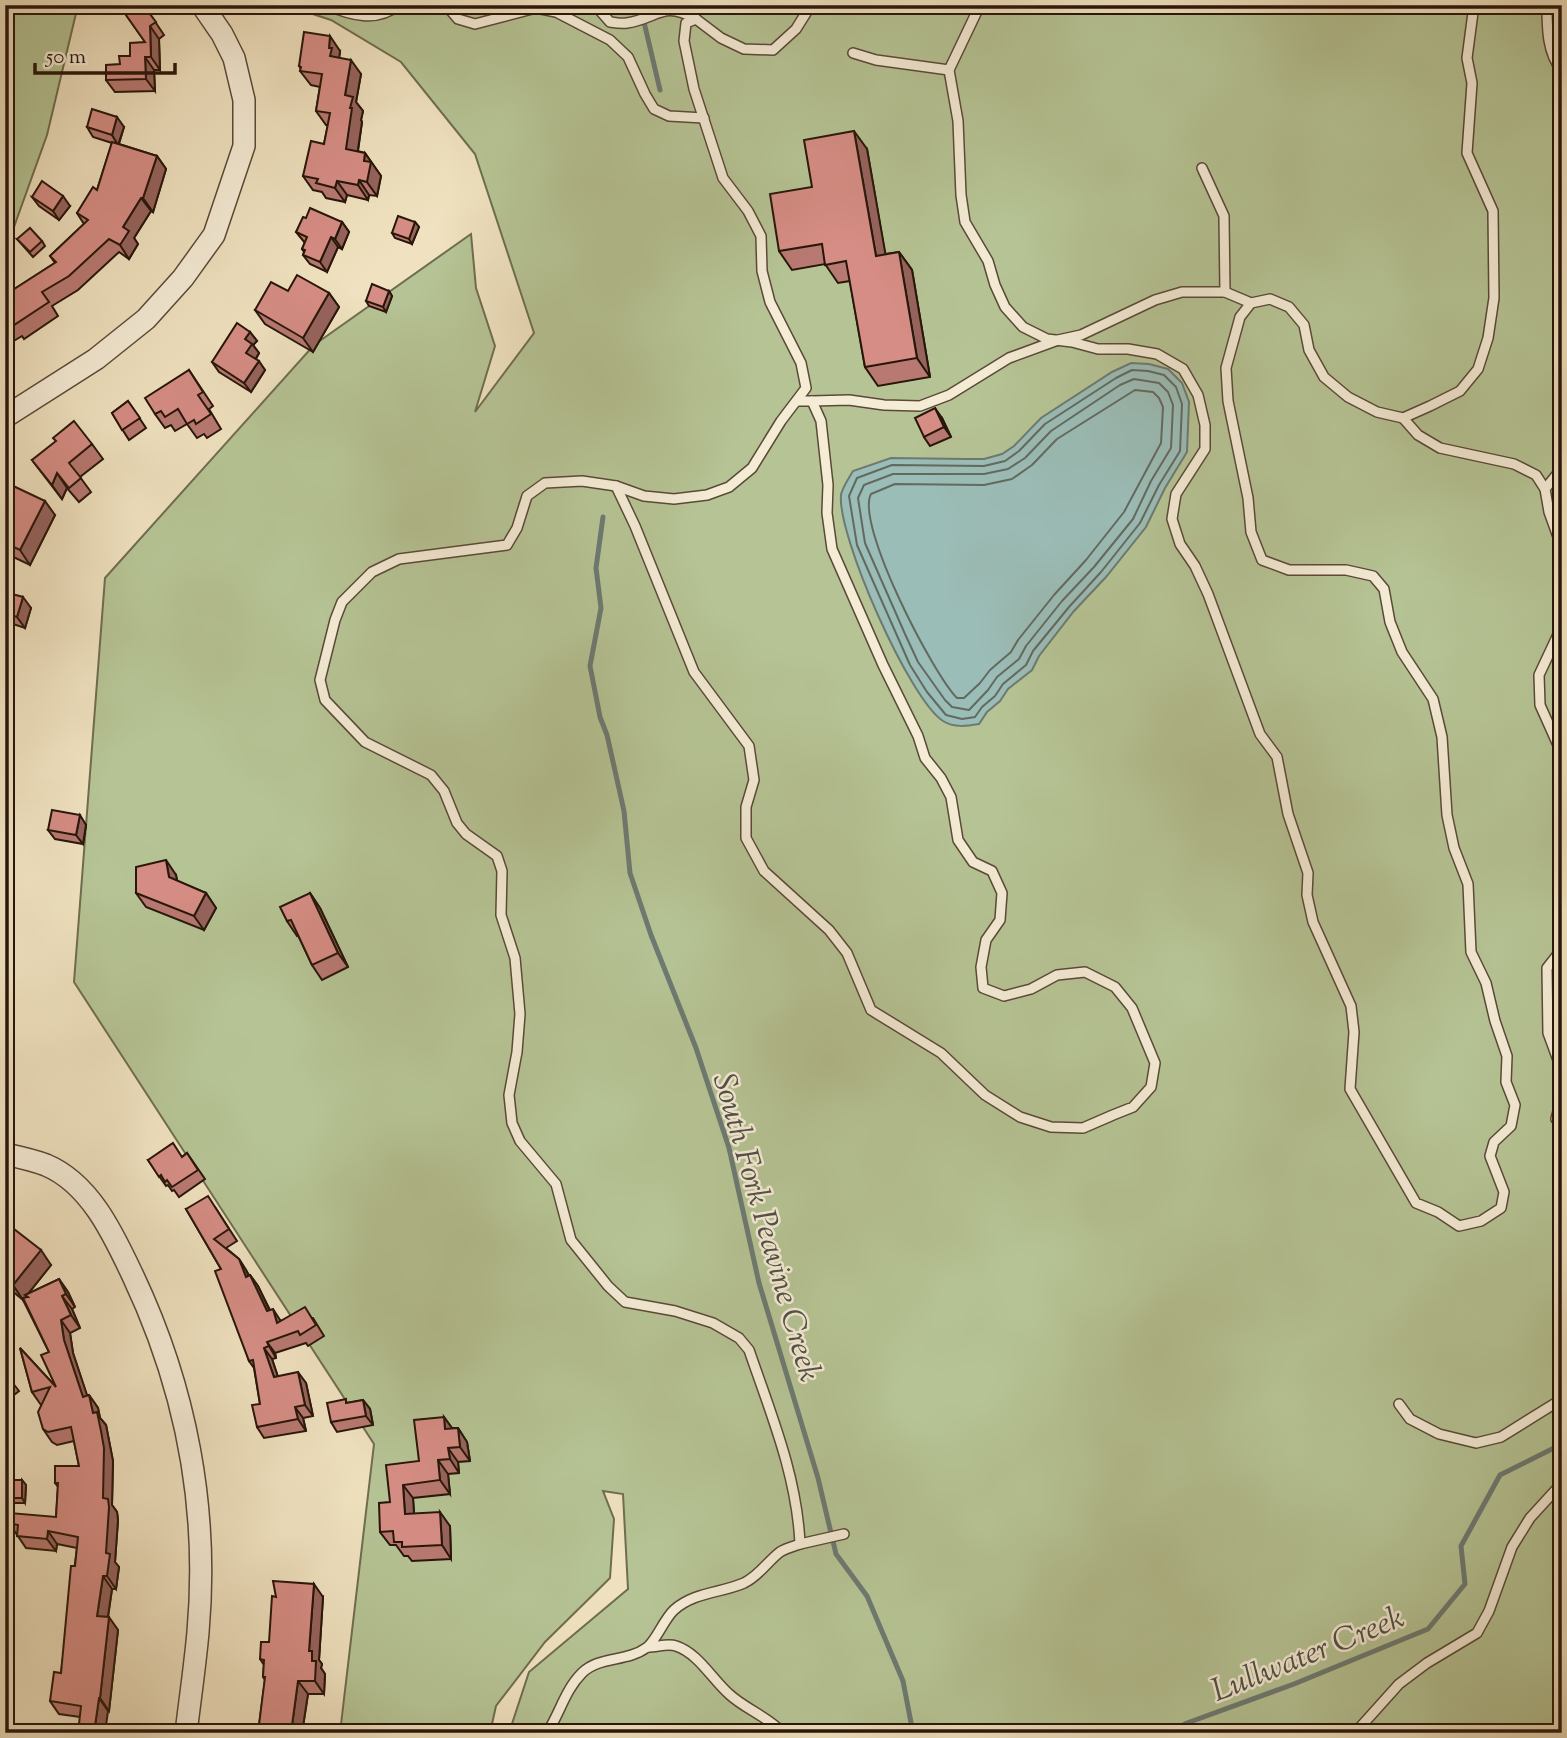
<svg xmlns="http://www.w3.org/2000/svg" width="1567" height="1738" viewBox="0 0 1567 1738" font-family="'Sorts Mill Goudy',serif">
  <rect width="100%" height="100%" fill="#f0e2c0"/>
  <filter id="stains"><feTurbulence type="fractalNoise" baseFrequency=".00286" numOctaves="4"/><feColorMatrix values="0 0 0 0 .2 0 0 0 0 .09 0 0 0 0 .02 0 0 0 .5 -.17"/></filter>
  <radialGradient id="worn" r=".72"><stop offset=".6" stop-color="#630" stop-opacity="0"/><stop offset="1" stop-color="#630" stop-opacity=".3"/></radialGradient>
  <!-- green -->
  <g fill="#b6c495" stroke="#6f6d50" stroke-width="2">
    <path d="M5,5H78L47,135L5,252Z"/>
    <path d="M285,5H1562V1733H509L529,1672L628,1589L623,1494L603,1491L614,1519L610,1578L545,1642L496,1706L490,1733H340L374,1444L74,982L105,578L314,345L471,234L476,288L495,346L475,412L534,333L475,154L401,62L331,20Z"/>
  </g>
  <!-- water -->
  <path fill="#9bbdb7" stroke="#6d7a72" stroke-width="2" d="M1131,363L1149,364L1168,369L1182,383L1189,402L1187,452L1165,488L1146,527L1106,577L1074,611L1039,656L1032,670L1008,689L1000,701L987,712L979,724C967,726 954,728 943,721C909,699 837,535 841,495C842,488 849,478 853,471L891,458L966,459H984L1002,454L1014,446L1041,418L1112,372Z"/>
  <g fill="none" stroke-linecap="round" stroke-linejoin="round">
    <!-- shore -->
    <g stroke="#626a60" stroke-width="2">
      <path d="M1132,370L1148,371L1164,375L1176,387L1182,404L1180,451L1159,485L1140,523L1101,572L1069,607L1033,651L1026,665L1003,684L995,696L982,707L975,717L962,719L946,715L927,692L910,665L857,545L849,496L857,478L892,465L984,466L1005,461L1019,451L1045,424L1116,378Z"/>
      <path d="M1134,379L1159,383L1168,392L1173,405L1171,448L1151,481L1133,519L1094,567L1062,601L1026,646L1019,659L997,677L988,690L969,710L952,707L945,700L918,662L905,634L865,543L858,498L864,485L893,474H984L1008,469L1025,458L1051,431L1120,385Z"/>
      <path d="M1135,390L1153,392L1159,398L1163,407L1161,443L1124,512L1086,560L1054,595L1018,640L1011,652L990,670L980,683L964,698H957C933,674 855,524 871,494L895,484L984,485L1012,479L1032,465L1057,439Z"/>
    </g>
    <!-- stream -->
    <g stroke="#6d7a72" stroke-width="5">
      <path d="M640,5L660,90"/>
      <path d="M603,517L596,568L601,608L590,666L600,717L607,735L624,811L630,873L651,935L696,1048L729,1148L759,1283L818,1478L836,1554L867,1596L903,1681L913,1733"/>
      <path d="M1169,1733L1187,1723L1294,1684L1428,1629L1465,1584L1461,1546L1500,1475L1562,1444"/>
    </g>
    <!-- service casing -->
    <g stroke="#5a4938" stroke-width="12">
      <g id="service">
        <path d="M327,5C350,15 377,23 398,5"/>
        <path d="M446,5L458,19L475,24L536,8L556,12L610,40L628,57L645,94L654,109L669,116L704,118"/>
        <path d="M595,5L610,22C616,23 622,24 627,23C659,18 662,0 696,19"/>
        <path d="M980,5L949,70L958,121L961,195L965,222L988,261L995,285L1005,307L1023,327L1047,339L1072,342L1098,349H1128L1157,354L1183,369L1198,395L1205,425V449L1176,494L1172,519L1180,544L1195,566L1208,594L1260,734L1277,757L1288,814L1308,873L1307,895L1313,922L1351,1006L1354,1032L1350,1089L1416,1203L1438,1212L1459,1226L1481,1221L1501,1208L1504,1192L1490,1156L1494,1142L1511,1126L1515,1105L1506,1082L1507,1056L1495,1021L1486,983L1471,952L1468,884L1454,848L1447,815L1442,737L1433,699L1402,652L1390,622L1384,589L1373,576L1346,570H1289L1262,560L1251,532L1248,498L1228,401L1226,368L1240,317L1251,303L1270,299L1289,307L1304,325L1309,350L1324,377L1348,397L1377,412L1403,418L1430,406L1460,391L1478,369L1488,338L1494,298L1493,211L1467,153L1472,83L1467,58L1474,5"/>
        <path d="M1547,5C1547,28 1547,53 1562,71"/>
        <path d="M853,53L876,60L949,70"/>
        <path d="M1225,292L1251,303"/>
        <path d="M812,401L849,400L884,405L920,406L949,395L1009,358L1058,340L1081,335L1155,300L1182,292H1225L1224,216L1202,168"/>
        <path d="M1403,418L1418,435L1440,448L1514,464L1536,475L1545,489"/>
        <path d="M1562,468L1545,489L1549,512L1562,548"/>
        <path d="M616,486L635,526L694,672L749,746L754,780L746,807V838L764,871L829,930L847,953L871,1010L941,1053L985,1095L1020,1117L1051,1127L1083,1128L1113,1115L1133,1107L1151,1087L1155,1063L1132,1008L1115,987L1085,972L1057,975L1031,989L1004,996L983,988L981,967L986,940L1000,920L1002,893L992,871L973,862L958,840L951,797L941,778L925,758L918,736L883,665L832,549L827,513L828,485L821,421L812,401H797"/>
        <path d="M1562,626L1539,675L1540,705L1562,754"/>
        <path d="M1562,949L1547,968L1548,1033L1562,1071"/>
        <path d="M1556,1119L1562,1096"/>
        <path d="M1399,1404L1410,1419L1439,1434L1476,1443L1501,1437L1562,1399"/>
        <path d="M800,1544L844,1534"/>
        <path d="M649,1647C657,1647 668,1643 676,1646C698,1653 712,1679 729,1694C745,1709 767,1716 783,1733"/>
        <path d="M547,1733C560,1713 565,1690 582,1673C599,1656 627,1662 646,1648C655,1643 664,1619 674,1610C694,1592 721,1593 744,1583C759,1576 768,1561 780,1552C786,1548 794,1546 800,1544C797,1476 771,1414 749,1350L739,1338L713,1323L675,1311L625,1302L608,1286L571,1240L556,1184L520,1141L512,1123L509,1095L517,1052L520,1014L515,958L501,915L502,871L497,856L466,834L457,823L444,791L431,775L365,742L325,700L320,680L335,620L342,602L372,572L399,559L507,545L517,528L527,496L545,483L582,481L616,486L644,496L674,499L707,495L729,487L752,468L781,421L806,388L801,363L770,302L762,271L761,236L748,211L723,178L694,89L684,41L686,23L696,19L721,38L744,49L773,50L796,29L811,5"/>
        <path d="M1355,1733L1399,1684L1427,1663L1477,1633L1489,1611L1512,1547L1530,1518L1562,1483"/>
      </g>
    </g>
    <!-- tertiary casing -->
    <g stroke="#5a4938" stroke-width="24">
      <g id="tertiary">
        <path d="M5,417L96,359L146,319L183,278L214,235L244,146V100L234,58L222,34L202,5"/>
        <path d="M5,1154C19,1157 33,1160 46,1165C91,1184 114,1236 133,1276C186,1388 209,1509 198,1632C195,1666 190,1699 186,1733"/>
      </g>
    </g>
    <!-- service -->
    <use href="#service" stroke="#f5ecd6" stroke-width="9"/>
    <!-- tertiary -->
    <use href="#tertiary" stroke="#f5ecd6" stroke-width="21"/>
  </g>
  <!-- wall -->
  <g fill="#b87972" stroke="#28160a" stroke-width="2">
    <path d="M119,5H146L151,13L150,14L164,35L159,39L160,70H154L155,91L115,92L106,80L120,64L145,42Z"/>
    <path d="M340,51L339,58L361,74L356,102L363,111L361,120L362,122L358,151L365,153L381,176L377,196L369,195L368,200L347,195L345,202L326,198L322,192L313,190L303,176L324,144L328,125H326L316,111L320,87L311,85L300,71L301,69L299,66Z"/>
    <path d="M87,127H124L119,144L157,156L166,169L153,212L151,211L134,238L138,244L129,259L119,252L78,290L52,306L58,316L24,339L22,336L7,345L5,342V295L55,263L50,256L84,224L77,213L97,190L112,143L93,137Z"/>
    <path d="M867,149L885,254L899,252L912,270L930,377L878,386L865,367L850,281L838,283L825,264L792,270L779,251L812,187Z"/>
    <path d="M32,197L70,206L59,220L39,206Z"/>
    <path d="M306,218L342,222L349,232L342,249L338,247L327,272L310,264L303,255L304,252L302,249L305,243L296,232Z"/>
    <path d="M415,222L419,227L412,244L395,238L392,233Z"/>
    <path d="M17,239L42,241L45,246L33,257Z"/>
    <path d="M288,291L329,293L339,307L313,352L265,324L255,310Z"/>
    <path d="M389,291L392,296L386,312L369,306L366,301Z"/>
    <path d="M250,332L257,341L253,345L259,353L256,359L265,370L251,392L219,372L212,362Z"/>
    <path d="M189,370L213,406L209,409L221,429L207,438L204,434L197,438L187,424L175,431L171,425L165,428L155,414Z"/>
    <path d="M128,401L146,428L129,440L112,413Z"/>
    <path d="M942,418L951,437L930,446L924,437Z"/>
    <path d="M92,444L103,459L80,477L91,492L79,502L67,488L62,499L32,460Z"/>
    <path d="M5,494L55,515L30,565L5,553Z"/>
    <path d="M5,587L10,593L31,608L25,628L10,623L5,636Z"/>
    <path d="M86,825L83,844L55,839L48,830Z"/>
    <path d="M176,875L177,881L206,893L216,908L204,930L146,907L136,893Z"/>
    <path d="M310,893L320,908L348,967L322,980L312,965L298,935L297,936L287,921Z"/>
    <path d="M187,1153L205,1179L179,1197L174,1190L172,1191L168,1185L166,1186L148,1160L182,1157Z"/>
    <path d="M215,1207L237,1241L226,1248L239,1259L246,1270L249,1275H250L258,1286L270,1310L281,1321L313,1318L324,1336L308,1346L306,1343L275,1353L276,1358L272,1359L278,1377L306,1383L313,1416L303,1418L306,1431L264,1438L257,1427L260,1404L254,1368L249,1361L221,1269L186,1209Z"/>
    <path d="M5,1222L51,1265L28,1294L59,1279L68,1292L75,1307L72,1309L80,1328L70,1333L73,1353L87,1396L89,1395L98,1408L100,1418L106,1425L113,1461L112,1505L117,1512L118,1520L115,1562L119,1567L116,1589H112L108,1617L118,1630L109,1711L80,1717L59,1714L50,1701L61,1673L77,1548L57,1544L56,1551L26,1548L9,1523L56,1517L58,1487L55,1483L79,1466L74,1441L57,1445L52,1442L43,1429L41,1405L32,1392L20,1348L56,1387L49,1352L23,1300L5,1285Z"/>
    <path d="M5,1333L12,1343L5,1349Z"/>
    <path d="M5,1373L19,1391L5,1402Z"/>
    <path d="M363,1400L370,1409L373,1425L337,1432L331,1422L348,1403Z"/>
    <path d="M444,1417L452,1428H458L467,1442L470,1461L458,1462L459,1473L448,1474L450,1494L413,1498L414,1514L450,1526L451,1559L412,1561L408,1556H404L396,1545H390L380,1532L390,1502L419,1461Z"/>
    <path d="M22,1480L26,1485L25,1503H9L6,1498Z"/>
    <path d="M323,1597L319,1660L322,1664L321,1668L325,1674L324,1694H308L302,1733H258L265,1680L263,1677L264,1665L260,1659L269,1642Z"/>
  </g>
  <!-- shaded-wall -->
  <g fill="#96635d" stroke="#28160a" stroke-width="2">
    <path d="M150,26L159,39L160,70L151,57Z"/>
    <path d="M330,36L340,51L339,59L330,56L329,48Z"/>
    <path d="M145,57L154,70L155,91L146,79Z"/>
    <path d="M351,60L361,74L356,102L363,111L361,120L362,122L356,163L346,149L345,95Z"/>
    <path d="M117,117L124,127L118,145L112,135Z"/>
    <path d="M854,131L867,149L889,274L876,256Z"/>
    <path d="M365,153L381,176L377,196L367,182L364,161Z"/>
    <path d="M157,156L166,169L153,212L143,198Z"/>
    <path d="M359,180L369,195L368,200L358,185Z"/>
    <path d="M337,181L347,195L345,202L335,188Z"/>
    <path d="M63,196L70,206L59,220L53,211Z"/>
    <path d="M141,198L151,211L134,238L138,244L129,259L120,245L123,227Z"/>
    <path d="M342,222L349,232L342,249L335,239Z"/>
    <path d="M415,222L419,227L412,244L409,239Z"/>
    <path d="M331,237L338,247L327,272L320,262Z"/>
    <path d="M899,252L912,270L930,377L917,358Z"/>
    <path d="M389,291L392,296L386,312L383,307Z"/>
    <path d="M329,293L339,307L313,352L303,338Z"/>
    <path d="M250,332L257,341L253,345L259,353L253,363L246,353L245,339Z"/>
    <path d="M259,361L265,370L251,392L244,383Z"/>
    <path d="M935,408L942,418L951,437L944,427Z"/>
    <path d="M57,473L67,488L62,499L52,485Z"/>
    <path d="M45,501L55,515L30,565L20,550Z"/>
    <path d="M23,597L31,608L25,628L17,617Z"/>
    <path d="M5,617L10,623L5,636Z"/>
    <path d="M80,815L86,825L83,844L76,835Z"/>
    <path d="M166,860L176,875L179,892L169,877Z"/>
    <path d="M206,893L216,908L204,930L194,916Z"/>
    <path d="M310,893L320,908L348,967L338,953Z"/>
    <path d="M41,1250L51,1265L23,1300L13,1285Z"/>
    <path d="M239,1259L246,1270L254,1288L246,1277Z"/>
    <path d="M250,1275L258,1286L275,1322L267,1311Z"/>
    <path d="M59,1279L68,1292L75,1307L66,1294Z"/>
    <path d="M62,1296L72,1309L80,1328L71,1315Z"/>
    <path d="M273,1309L280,1320L285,1334L277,1323Z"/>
    <path d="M61,1320L70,1333L73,1353L92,1410L83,1397L64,1340Z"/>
    <path d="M267,1342L275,1353L276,1358L269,1346Z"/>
    <path d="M264,1348L272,1359L282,1389L274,1377Z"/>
    <path d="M298,1372L306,1383L313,1416L305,1405Z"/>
    <path d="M89,1395L98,1408L100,1418L106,1425L113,1461L112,1505L117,1512L118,1520L115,1562L119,1567L116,1589L107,1576L103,1498L93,1413Z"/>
    <path d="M363,1400L370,1409L373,1425L366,1416Z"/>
    <path d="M295,1407L303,1418L306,1431L298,1419Z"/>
    <path d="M444,1417L454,1431L445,1429Z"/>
    <path d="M458,1428L467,1442L470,1461L460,1447Z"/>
    <path d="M448,1448L458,1462L459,1473L450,1459Z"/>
    <path d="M438,1460L448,1474L450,1494L440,1480Z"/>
    <path d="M22,1480L26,1485L25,1503L22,1498Z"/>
    <path d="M403,1485L413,1498L415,1528L405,1514Z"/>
    <path d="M440,1512L450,1526L451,1559L442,1545Z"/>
    <path d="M48,1531L57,1544L56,1551L47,1539Z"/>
    <path d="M103,1576L112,1589L106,1629L97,1616Z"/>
    <path d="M314,1584L323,1597L319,1660L322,1664L321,1668L325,1674L324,1694L315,1681L309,1651Z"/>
    <path d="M109,1617L118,1630L109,1711L100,1698Z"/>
    <path d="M298,1681L308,1694L302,1733H291Z"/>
    <path d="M99,1698L108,1711L105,1733H94Z"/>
  </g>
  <!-- building -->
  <g fill="#d68d85" stroke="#28160a" stroke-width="2">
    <path d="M119,5H143L156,22L150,26L151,57H145L146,79L106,80V65L120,64L119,56H130V43L145,42Z"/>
    <path d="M304,32L330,36L329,48H332L330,56L351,60L345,95L353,97L350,108H352L346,149L365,153L364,161L371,162L367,182L359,180L358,185L337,181L335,188L316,183L318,179L303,176L311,141L324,144L330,113L316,111L322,74L300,71L301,67L299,66Z"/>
    <path d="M92,109L117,117L112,135L87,127Z"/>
    <path d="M854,131L876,256L899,252L917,358L865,367L846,261L825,265L822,244L779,251L770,194L812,187L804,140Z"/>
    <path d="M112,142L157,156L143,198H141L123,227L129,231L120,245L109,239L69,276L42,292L49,302L14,325L12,322L5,327V295L56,262L50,256L88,220L77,213L93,187L97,190Z"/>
    <path d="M42,181L63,196L53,211L32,197Z"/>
    <path d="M310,208L342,222L335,239L331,237L320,262L303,255L305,250L302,249L307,237L296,232L303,217L306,218Z"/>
    <path d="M398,216L415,222L409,239L392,233Z"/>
    <path d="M30,228L42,241L30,252L17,239Z"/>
    <path d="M297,275L329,293L303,338L255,310L271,282L288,291Z"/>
    <path d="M372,284L389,291L383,307L366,301Z"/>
    <path d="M237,323L250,332L245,339L252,344L246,353L259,361L244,383L212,362Z"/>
    <path d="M189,370L203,392L198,395L211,414L196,424L194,420L187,424L178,409L165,417L161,411L155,414L145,398Z"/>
    <path d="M128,401L140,418L122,430L112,413Z"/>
    <path d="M935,408L944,427L924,437L915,418Z"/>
    <path d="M74,421L92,444L69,463L81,478L69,488L57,473L52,485L32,460L56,441L53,438Z"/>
    <path d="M9,484L45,501L20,550L5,543V494Z"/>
    <path d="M5,592L23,597L17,617L5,613Z"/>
    <path d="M52,810L80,815L76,835L48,830Z"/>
    <path d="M166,860L169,877L206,893L194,916L136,893V867Z"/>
    <path d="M310,893L338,953L312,965L291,920L287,921L280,907Z"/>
    <path d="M173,1143L182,1157L187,1153L198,1170L172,1187L167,1180L165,1182L161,1175L159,1177L148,1160Z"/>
    <path d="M208,1196L229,1229L214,1239L239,1259L246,1277L250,1275L267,1311L273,1309L277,1323L305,1307L316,1325L300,1335L298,1331L267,1342L269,1346L264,1348L274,1377L298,1372L305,1405L295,1407L298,1419L257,1427L252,1405L260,1404L253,1360L249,1361L215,1271L221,1269L186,1209Z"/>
    <path d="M5,1222L41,1250L13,1285L5,1279Z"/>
    <path d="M59,1279L66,1294L62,1296L71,1315L61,1320L64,1340L83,1397L89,1395L93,1413L97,1412L101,1431L104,1448L103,1498L108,1499L109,1507L106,1553L110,1554L107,1576H103L97,1616L109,1617L100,1698H99L94,1733H78L81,1706L50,1701L54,1672L61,1673L71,1566H75L78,1537L48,1531L47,1539L17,1536L18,1525L9,1523L10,1513L56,1517L58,1483H55V1466H79L71,1427L48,1432L43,1429L38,1412L50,1387L32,1392L20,1348L56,1387L41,1355L49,1352L23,1298L28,1297L25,1295Z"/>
    <path d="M5,1373L12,1381L5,1387Z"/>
    <path d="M346,1399V1403L363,1400L366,1416L331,1422L327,1403Z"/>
    <path d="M444,1417L445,1429L458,1428L460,1447L448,1448L450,1459L438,1460L440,1480L403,1485L405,1514L440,1512L442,1545L402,1547V1542H394L393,1531L380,1532L379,1503L390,1502L386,1465L419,1461L414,1420Z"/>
    <rect x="6" y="1480" width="16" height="18"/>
    <path d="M273,1581L314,1584L309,1651H312V1661H316L315,1681H298L291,1733H258L265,1677H263L264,1660L260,1659L261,1642H269L272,1596L276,1597Z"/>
  </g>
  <g text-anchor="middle" stroke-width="5" stroke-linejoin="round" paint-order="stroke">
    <!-- water labels -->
    <g font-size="32" font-style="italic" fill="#505047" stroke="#f5ecd6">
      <text transform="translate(768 1227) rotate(74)" y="11">South Fork Peavine Creek</text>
      <text transform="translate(1307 1653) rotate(-22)" y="11">Lullwater Creek</text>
    </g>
  </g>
  <!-- margin -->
  <rect width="1567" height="1738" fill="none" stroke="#f0e2c0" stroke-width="28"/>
  <rect x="7" y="7" width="1553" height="1724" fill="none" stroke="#28160a" stroke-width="3.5"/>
  <rect x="14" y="14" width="1539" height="1710" fill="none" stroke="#28160a" stroke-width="2"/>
  <!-- scale -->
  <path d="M35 63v10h140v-10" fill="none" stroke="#28160a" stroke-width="3.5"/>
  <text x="46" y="63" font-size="21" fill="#28160a" stroke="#f5ecd6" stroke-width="5" paint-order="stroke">50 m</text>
  <rect width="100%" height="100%" filter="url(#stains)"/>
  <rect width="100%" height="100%" fill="url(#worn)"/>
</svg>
